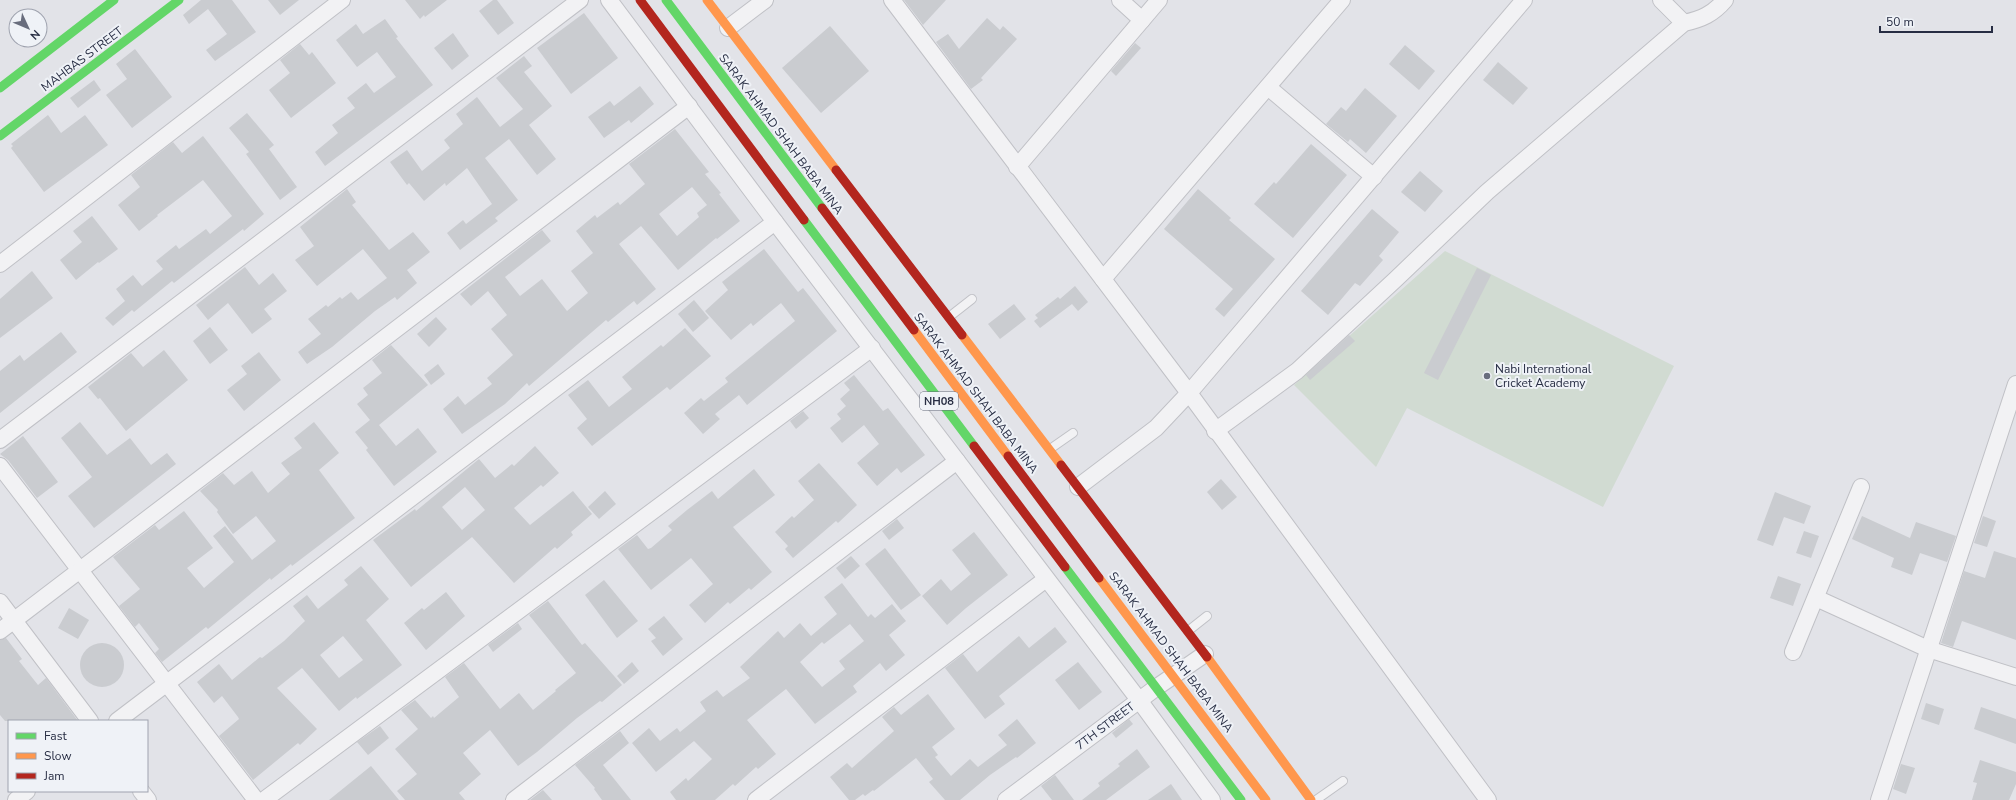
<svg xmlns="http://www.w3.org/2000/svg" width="2016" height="800" viewBox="0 0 2016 800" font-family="'Nunito Sans',sans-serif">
  <rect width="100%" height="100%" fill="#e2e3e8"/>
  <!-- green -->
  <path fill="#d1dbd2" d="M1445,251L1674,366L1603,507L1407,408L1376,467L1294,385Z"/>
  <!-- building -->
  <g fill="#caccd0" fill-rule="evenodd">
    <path d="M201,0H232L256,32L215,61L206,50L227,34L208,9L189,24L183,15Z"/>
    <path d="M268,0H299L280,15Z"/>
    <path d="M405,0H447L425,17L424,15L420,19Z"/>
    <path d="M493,0H497L514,23L498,35L479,11Z"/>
    <path d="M904,0H946L923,25Z"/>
    <path d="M584,13L618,58L571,94L537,48Z"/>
    <path d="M987,18L1000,30L1003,26L1017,39L981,78L983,80L971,89L936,42L948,34L959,49Z"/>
    <path d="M385,19L398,37L396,38L433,85L325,166L315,152L338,133L332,125L355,108L347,98L366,83L374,93L396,77L377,52L357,67L336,40L356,24L363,34Z"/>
    <path d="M830,26L869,71L821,113L782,68Z"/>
    <path d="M453,33L469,56L452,70L434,48Z"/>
    <path d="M1135,43L1141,48L1116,76L1111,71Z"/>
    <path d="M300,44L309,55L312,52L336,83L291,118L269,90L290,73L280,60Z"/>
    <path d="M1405,45L1435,71L1419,90L1389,64Z"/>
    <path d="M135,49L172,97L132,128L106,95L127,79L116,64Z"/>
    <path d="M524,56L532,66L524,72L552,106L529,125L556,159L537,175L509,139L485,158L518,200L495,218L498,221L460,250L447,233L463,220L466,224L492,204L467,168L446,186L445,183L424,201L409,183L407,185L390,162L407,150L422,171L450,148L444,140L463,124L456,114L477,97L500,127L523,109L496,78Z"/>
    <path d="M1498,62L1528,88L1513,105L1483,80Z"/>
    <path d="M94,80L101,90L78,108L70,98Z"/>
    <path d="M640,86L654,104L631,123L629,120L604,138L588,117L610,101L614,106Z"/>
    <path d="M1365,88L1397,116L1366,153L1350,139L1348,142L1326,124L1341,107L1346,111Z"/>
    <path d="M247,113L274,145L269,149L297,187L280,200L246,154L249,152L229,128Z"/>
    <path d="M48,115L61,133L85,115L108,145L44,192L11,148L13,146L11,144Z"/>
    <path d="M675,129L709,172L705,174L721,193L719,194L740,221L717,239L716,238L678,270L641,226L619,244L656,289L637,305L634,301L608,322L606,320L529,386L527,383L505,404L462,434L443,409L458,396L465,405L492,384L487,378L513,355L491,329L507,315L488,291L471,306L460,294L542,230L551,241L505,277L520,296L542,279L567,311L588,293L571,271L593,253L576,231L595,215L597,218L618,202L620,205L645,184L629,164ZM692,187L707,205L697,213L699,217L677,236L659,214Z"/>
    <path d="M203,136L264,214L244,231L243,229L174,283L172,281L134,312L132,310L113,326L105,318L125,301L116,289L133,275L142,286L163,269L156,261L176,245L179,249L206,229L210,234L232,216L203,180L157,215L158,216L139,231L118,205L140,187L131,175L173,142L182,153Z"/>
    <path d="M1311,144L1347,175L1293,238L1254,204L1274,182L1276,184Z"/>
    <path d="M1420,171L1443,191L1425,212L1401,192Z"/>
    <path d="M347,189L356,202L352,205L389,250L413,232L430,252L407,270L417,283L397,300L395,297L375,311L332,347L307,364L298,352L321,334L308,319L326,305L328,307L340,297L342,299L351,292L358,300L387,278L363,249L317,286L295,260L314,246L300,227Z"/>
    <path d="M1198,189L1231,218L1229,220L1275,259L1224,317L1215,309L1233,289L1164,229Z"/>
    <path d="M1372,209L1399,232L1379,256L1383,260L1360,286L1355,283L1328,315L1301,291Z"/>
    <path d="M92,216L118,249L99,263L98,262L76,280L60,260L82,242L73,231Z"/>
    <path d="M764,249L798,292L803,288L837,331L747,405L739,395L715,414L720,419L703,434L684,413L701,398L704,401L728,382L725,378L795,321L781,303L753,326L751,323L731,340L705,311L728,290L722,282Z"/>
    <path d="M245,267L259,285L273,273L287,291L264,309L272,319L252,334L228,303L208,320L196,305Z"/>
    <path d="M1477,268L1491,275L1438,380L1424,373Z"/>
    <path d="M32,271L53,298L0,338V299Z"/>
    <path d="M1075,286L1088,302L1078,311L1072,304L1040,328L1034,321L1038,318L1035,315L1058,297L1060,299Z"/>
    <path d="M694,300L709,318L693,332L678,314Z"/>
    <path d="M1014,304L1026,319L1000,339L988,324Z"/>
    <path d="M436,317L447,329L429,347L417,334Z"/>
    <path d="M210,327L228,350L210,364L193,341Z"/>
    <path d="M685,328L711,356L670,390L667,387L592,446L577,428L587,419L568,395L588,380L609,407L632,389L622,377L661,345L663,347Z"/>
    <path d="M61,332L77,352L0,413V371L20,355L24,361Z"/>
    <path d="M1349,335L1355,341L1310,380L1306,375Z"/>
    <path d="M391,345L428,385L379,425L396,446L418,428L437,452L394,486L366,450L368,448L355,432L370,420L357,404L368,395L363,388L382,373L372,360Z"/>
    <path d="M164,350L188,380L126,431L100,398L98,399L88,387L131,353L143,367Z"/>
    <path d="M259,352L281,380L244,411L227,390L247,374L241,366Z"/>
    <path d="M438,364L445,374L431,385L424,375Z"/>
    <path d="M854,375L883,411L888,408L925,455L901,473L897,468L877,486L857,463L879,444L864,425L842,443L830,428L841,419L837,414L846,406L840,399L850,390L844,383Z"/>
    <path d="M803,411L809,418L796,429L790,421Z"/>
    <path d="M80,422L107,455L130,438L151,465L167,453L176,464L94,528L68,496L92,477L61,438Z"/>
    <path d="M314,422L339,453L319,470L355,518L292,566L291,564L271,580L270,578L208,629L206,627L162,662L155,653L159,649L139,623L135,627L119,606L140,589L113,557L155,525L159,530L184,511L213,548L187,568L204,588L234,562L213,536L225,526L252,560L276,541L256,516L233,534L217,512L218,510L200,491L223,473L234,485L252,471L268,493L290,474L281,463L302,448L294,438Z"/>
    <path d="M23,436L58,482L37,498L8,460L0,454Z"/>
    <path d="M535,446L559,473L543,487L541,485L514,508L530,525L573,491L592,514L571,532L573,535L557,549L555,547L514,583L472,537L411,587L373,540L415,509L416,511L479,459L495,478L512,464L514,466ZM465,487L485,510L462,530L442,507Z"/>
    <path d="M819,463L857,505L838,523L836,521L793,558L785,549L788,546L775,532L792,516L794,518L814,500L798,481Z"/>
    <path d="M754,469L775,495L733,527L772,572L751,590L749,588L730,604L728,602L705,623L689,605L713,584L691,558L651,590L618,549L637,535L648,549L651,548L672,530L668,526L687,510L712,491L718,499Z"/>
    <path d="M1221,479L1237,497L1222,510L1207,492Z"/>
    <path d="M605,491L616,504L599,519L588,507Z"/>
    <path d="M1775,492L1811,506L1804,524L1784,517L1773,546L1757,540Z"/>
    <path d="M1862,516L1910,538L1916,522L1956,536L1947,562L1920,553L1912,575L1891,567L1894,558L1852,539Z"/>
    <path d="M1983,516L1996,521L1987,547L1974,543Z"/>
    <path d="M897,519L904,528L889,540L882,531Z"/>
    <path d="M1804,531L1819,536L1811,558L1796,553Z"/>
    <path d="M974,532L1008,575L966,608L947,625L922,596L941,579L951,591L971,574L952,550Z"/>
    <path d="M885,548L921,595L901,610L865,564Z"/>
    <path d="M1994,551L2016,558V640L1962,621L1953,647L1941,643L1964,571L1985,578Z"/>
    <path d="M851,556L860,566L845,579L836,568Z"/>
    <path d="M361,566L389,599L366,620L402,665L357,699L356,697L339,711L302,668L277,688L317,729L300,745L298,743L253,780L219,736L239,719L238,717L222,696L214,703L197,682L219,664L232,680L260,657L262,658L284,641L305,621L293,606L307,595L318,609L348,585L344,580ZM343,636L363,660L339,678L320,655Z"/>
    <path d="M1778,576L1801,584L1793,606L1770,598Z"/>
    <path d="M604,580L638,621L617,638L585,595Z"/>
    <path d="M842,583L868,617L871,614L875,618L892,604L906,621L889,635L905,655L886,671L880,663L853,686L857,692L815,724L786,689L747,720L776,754L758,769L756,767L735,786L733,784L715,800H676L670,792L686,778L688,781L712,759L694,741L656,772L632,743L649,728L660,741L677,728L680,732L706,711L700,702L717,690L723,697L750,678L740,667L778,631L784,638L800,623L811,636L837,614L824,597ZM850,624L864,641L839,661L845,669L822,687L800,662L822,642L824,644Z"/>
    <path d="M446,592L465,616L426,650L404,623L422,608L424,610Z"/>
    <path d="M548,601L582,645L585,643L622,685L602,702L600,701L577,718L537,752L518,766L490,730L463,753L481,774L459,793L465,800H405L397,791L417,774L395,749L418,729L401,710L415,700L431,718L433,716L434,718L459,697L445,677L464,663L500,709L519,693L533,710L556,691L555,690L576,673L529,615Z"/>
    <path d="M69,608L89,620L78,639L58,628Z"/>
    <path d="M664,616L683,639L663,656L651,641L656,638L648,629Z"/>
    <path d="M518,623L522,629L493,652L488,645Z"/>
    <path d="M1055,627L1067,642L999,696L1005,704L985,719L945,668L963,654L977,672L1019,636L1029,648Z"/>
    <path d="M6,638L22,659L19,661L38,685L46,678L78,721H5L0,715V640Z"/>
    <circle cx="102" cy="665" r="22"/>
    <path d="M632,662L639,671L624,684L617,676Z"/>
    <path d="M1078,662L1102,692L1079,710L1055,680Z"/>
    <path d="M928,694L955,729L932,747L938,755L935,757L951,776L970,759L978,767L1007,745L998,735L1017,719L1036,743L1017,758L1016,757L990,775L960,800H945L929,782L933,779L916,758L874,791L873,790L865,796L863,794L855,800H849L830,777L847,763L852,768L894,731L882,717L889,711L894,707L901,715Z"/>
    <path d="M1926,703L1944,709L1939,725L1921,719Z"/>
    <path d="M1981,707L2016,719V744L1974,729Z"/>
    <path d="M1129,719L1133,724L1116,738L1112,733Z"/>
    <path d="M380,726L389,738L368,755L357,742Z"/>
    <path d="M620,731L629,743L603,765L631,800H602L594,789L595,788L575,765Z"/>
    <path d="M1137,749L1150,767L1106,800H1082L1100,786L1098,783L1120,766L1118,764Z"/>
    <path d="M1980,760L2016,772V784L2009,800H1972L1977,783L1973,782Z"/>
    <path d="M1901,764L1915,768L1906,794L1893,789Z"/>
    <path d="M371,766L399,800H329Z"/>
    <path d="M1055,775L1074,800H1052L1041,786Z"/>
    <path d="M1171,784L1182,800H1148Z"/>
    <path d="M543,790L552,800H530Z"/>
  </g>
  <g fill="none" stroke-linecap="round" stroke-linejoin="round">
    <!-- lane casing -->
    <g stroke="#c0c1c6" stroke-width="10">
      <g id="lane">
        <path d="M949,317L972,299"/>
        <path d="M1050,449L1073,433"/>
        <path d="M1188,631L1207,616"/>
        <path d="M1316,800L1343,781"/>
      </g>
    </g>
    <!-- street casing -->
    <g stroke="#c0c1c6" stroke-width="18">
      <g id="street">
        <path d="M609,0L775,222L1139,700L1212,800"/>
        <path d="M892,0L1189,393L1488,800"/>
        <path d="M1120,0L1142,20"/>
        <path d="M1661,0L1684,23"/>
        <path d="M728,28L765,0"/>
        <path d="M1268,87L1374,177"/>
        <path d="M1017,167L1159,0"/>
        <path d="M0,264L342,0"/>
        <path d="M1103,279L1342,0"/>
        <path d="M1215,431L1297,371L1396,279L1487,192L1684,23C1702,19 1713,14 1725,0"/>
        <path d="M0,440L580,0"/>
        <path d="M0,466L256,800"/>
        <path d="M1078,487L1156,428L1189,393L1524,0"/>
        <path d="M1816,598L1928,649L2016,677"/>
        <path d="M0,602L90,721"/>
        <path d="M0,631L689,106"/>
        <path d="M1793,652L1861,487"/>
        <path d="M117,721L775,222"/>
        <path d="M141,791L148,800"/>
        <path d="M16,800L27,791"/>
        <path d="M264,800L872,348"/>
        <path d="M514,800L957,461"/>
        <path d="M756,800L1046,579"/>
        <path d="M1006,800L1157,687L1205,654"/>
        <path d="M1879,800L2016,384"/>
      </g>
    </g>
    <!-- lane -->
    <use href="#lane" stroke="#f2f2f4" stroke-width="8"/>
    <!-- street -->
    <use href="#street" stroke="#f2f2f4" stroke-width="16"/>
    <!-- fast -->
    <g stroke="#63d668" stroke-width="9">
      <path d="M666,0L822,208"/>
      <path d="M0,88L114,0"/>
      <path d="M0,136L179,0"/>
      <path d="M804,220L974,446"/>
      <path d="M1065,567L1241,800"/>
    </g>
    <!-- slow -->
    <g stroke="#ff974d" stroke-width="9">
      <path d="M707,0L836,170"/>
      <path d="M914,330L1008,456"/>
      <path d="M962,335L1061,465"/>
      <path d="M1099,578L1266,800"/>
      <path d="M1207,657L1311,800"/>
    </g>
    <!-- jam -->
    <g stroke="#b3261e" stroke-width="9">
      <path d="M640,0L804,220"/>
      <path d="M836,170L962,335"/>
      <path d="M822,208L914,330"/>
      <path d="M974,446L1065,567"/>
      <path d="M1008,456L1099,578"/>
      <path d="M1061,465L1207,657"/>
    </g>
  </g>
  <!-- markers -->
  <circle fill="#686d7d" stroke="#eff2f7" stroke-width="1.5" cx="1487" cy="376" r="4"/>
  <g text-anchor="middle" stroke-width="4" stroke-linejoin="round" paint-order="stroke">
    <!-- shield labels -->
    <rect fill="#eff2f7" stroke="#636879" stroke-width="1" x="920" y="392" width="38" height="18" rx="3"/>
    <g font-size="11" font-weight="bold" fill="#272d43">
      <text x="939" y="405">NH08</text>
    </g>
    <!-- street labels -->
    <g font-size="12" fill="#272d43" stroke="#eff2f7">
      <text transform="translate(82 59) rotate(-37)" y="4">MAHBAS STREET</text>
      <text transform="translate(781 134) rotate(53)" y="4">SARAK AHMAD SHAH BABA MINA</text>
      <text transform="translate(976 393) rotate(53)" y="4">SARAK AHMAD SHAH BABA MINA</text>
      <text transform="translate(1171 652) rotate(53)" y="4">SARAK AHMAD SHAH BABA MINA</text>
      <text transform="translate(1105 726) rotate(-37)" y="4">7TH STREET</text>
    </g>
    <!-- poi labels -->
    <g font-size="12" fill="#272d43" stroke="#eff2f7" text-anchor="start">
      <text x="1495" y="373">Nabi International<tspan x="1495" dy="14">Cricket Academy</tspan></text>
    </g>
  </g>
  <!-- legend -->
  <rect x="8" y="720" width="140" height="72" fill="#eff2f7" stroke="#9fa3af"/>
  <rect x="16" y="733" width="20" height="6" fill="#63d668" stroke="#9fa3af"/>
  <text x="44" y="740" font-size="12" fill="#272d43">Fast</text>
  <rect x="16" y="753" width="20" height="6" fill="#ff974d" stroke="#9fa3af"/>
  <text x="44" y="760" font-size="12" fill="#272d43">Slow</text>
  <rect x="16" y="773" width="20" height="6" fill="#b3261e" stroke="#9fa3af"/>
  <text x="44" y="780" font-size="12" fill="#272d43">Jam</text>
  <!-- north arrow -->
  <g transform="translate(28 28) rotate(134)"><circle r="19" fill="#eff2f7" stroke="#9fa3af"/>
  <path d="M0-3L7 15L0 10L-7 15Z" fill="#686d7d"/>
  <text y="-6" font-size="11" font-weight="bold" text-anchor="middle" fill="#272d43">N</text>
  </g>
  <!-- scale -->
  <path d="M1880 26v6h112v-6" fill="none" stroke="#272d43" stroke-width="2"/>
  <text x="1886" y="26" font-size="12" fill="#272d43" stroke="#eff2f7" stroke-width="3" paint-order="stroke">50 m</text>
</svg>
